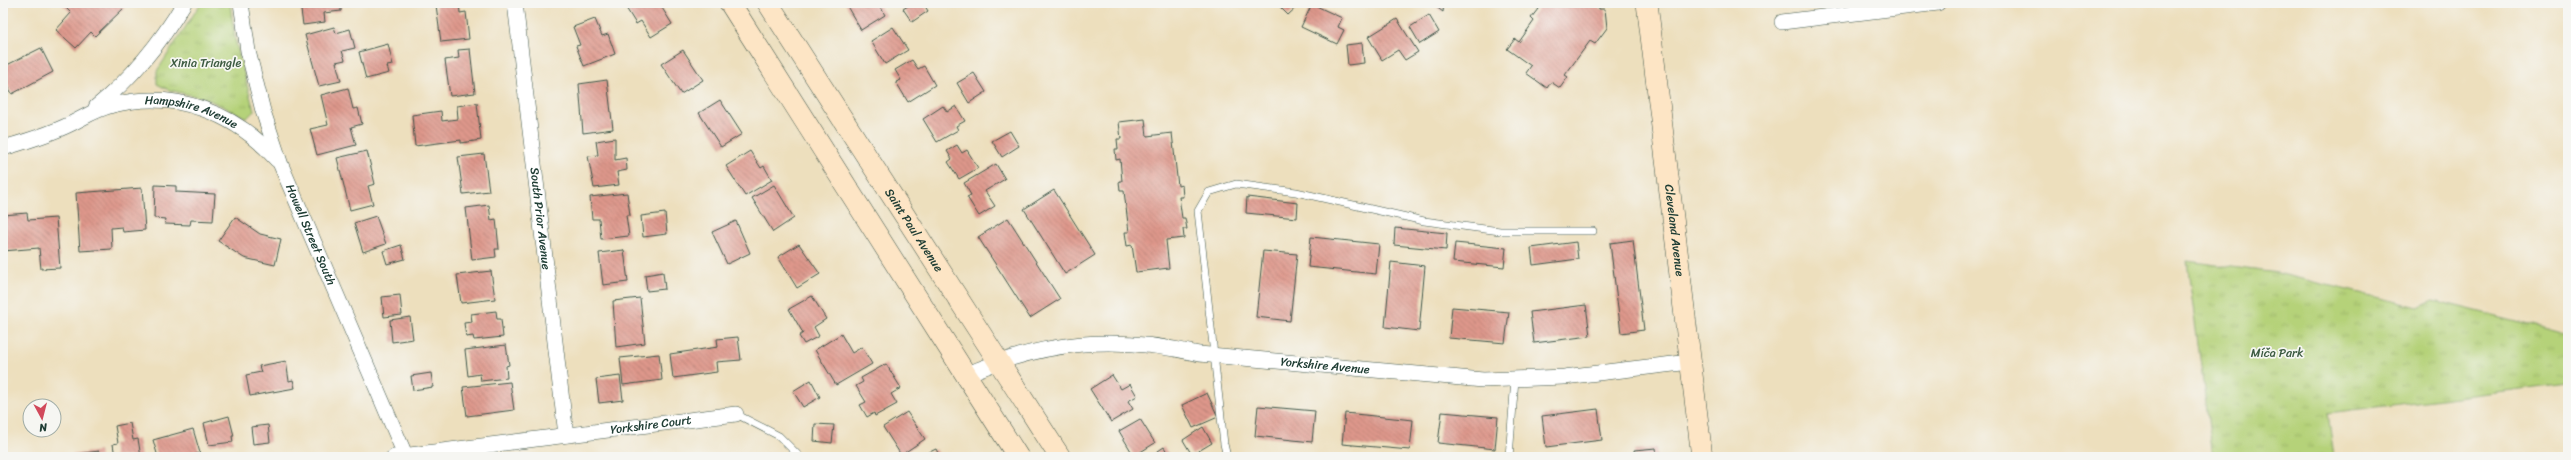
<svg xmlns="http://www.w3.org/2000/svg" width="2571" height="460" viewBox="0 0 2571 460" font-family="Sriracha,sans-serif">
  <defs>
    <pattern id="park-tufts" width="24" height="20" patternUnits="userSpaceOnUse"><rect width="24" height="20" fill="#b5d279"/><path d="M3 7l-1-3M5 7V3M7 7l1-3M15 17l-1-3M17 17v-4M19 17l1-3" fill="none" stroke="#9bb569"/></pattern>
    <pattern id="building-back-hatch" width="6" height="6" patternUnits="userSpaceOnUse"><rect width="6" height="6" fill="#de978b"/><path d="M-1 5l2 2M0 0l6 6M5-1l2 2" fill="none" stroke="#b37c72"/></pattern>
  </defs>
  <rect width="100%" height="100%" fill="#f6f6f2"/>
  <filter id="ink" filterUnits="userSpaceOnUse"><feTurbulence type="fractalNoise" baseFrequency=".025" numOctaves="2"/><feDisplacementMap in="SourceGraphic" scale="8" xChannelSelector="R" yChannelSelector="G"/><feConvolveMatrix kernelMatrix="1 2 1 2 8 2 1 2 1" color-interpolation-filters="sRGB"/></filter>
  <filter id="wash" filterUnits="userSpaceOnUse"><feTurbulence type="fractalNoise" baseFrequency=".012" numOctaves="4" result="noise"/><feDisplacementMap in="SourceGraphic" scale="16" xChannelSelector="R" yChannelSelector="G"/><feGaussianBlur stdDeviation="0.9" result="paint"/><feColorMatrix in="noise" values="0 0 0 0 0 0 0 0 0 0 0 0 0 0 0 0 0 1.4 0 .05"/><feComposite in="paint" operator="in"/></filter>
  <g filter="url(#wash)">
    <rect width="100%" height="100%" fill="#eddfbd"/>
    <!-- park -->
    <g fill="url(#park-tufts)" stroke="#6a8856">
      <path d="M201,3H230L235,39L254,111L247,118L207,99L169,90L157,84V71Z"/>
      <path d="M2187,261L2277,273L2418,307L2433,300C2478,312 2523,322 2568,335V383L2328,413L2334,457H2213Z"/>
    </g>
    <g id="blocks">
      <!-- building -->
      <g fill="url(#building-back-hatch)">
        <path d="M61,3H122L126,6L95,36L91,32L76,48L56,30L71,13Z"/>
        <path d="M300,3H341V11L324,13L325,22L303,25Z"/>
        <path d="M449,3H459L460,13L466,12L469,39L441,42L436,5Z"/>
        <path d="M623,3H659L672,24L651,37L641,21L636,24Z"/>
        <path d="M845,3H878L885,15L861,30Z"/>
        <path d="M913,3H923L928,11L912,22L903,9Z"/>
        <path d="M1276,3H1301L1288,15Z"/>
        <path d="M1431,3H1444L1443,12Z"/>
        <path d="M1537,3H1598L1599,9H1605L1607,28L1595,44L1590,41L1565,75L1568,77L1560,88L1551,82L1547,88L1526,73L1531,66L1507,49L1515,39L1519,42L1534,21L1531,18L1538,9Z"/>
        <path d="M1312,4L1342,18L1338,27L1344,30L1337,44L1301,27Z"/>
        <path d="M1429,15L1439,32L1420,44L1410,27Z"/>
        <path d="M595,19L602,36L608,34L615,54L584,66L576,46L580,45L573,27Z"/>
        <path d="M1397,19L1418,52L1405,60L1398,50L1382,60L1368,37Z"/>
        <path d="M334,27L336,33L350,29L355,48L342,51L345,60L336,62L341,81L319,86L305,35Z"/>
        <path d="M893,27L908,50L885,64L871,41Z"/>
        <path d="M1362,43L1364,63L1348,65L1346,45Z"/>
        <path d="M388,44L393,65L387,66L389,73L366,79L359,52Z"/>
        <path d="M41,48L53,72L12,94L3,76V67Z"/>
        <path d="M470,49L475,93L450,96L445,60L459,58L458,50Z"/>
        <path d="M683,50L703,80L681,94L661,64Z"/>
        <path d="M912,60L918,69L924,66L935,85L908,102L896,82L901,80L895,70Z"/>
        <path d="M974,73L986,92L969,103L957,83Z"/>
        <path d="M607,80L613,129L583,133L579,84Z"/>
        <path d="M348,88L353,109L358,108L362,124L351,127L356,145L317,155L310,129L328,125L321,95Z"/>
        <path d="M720,100L742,134L721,147L699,113Z"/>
        <path d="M477,103L481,140L461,143V140L415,146L412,115L441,111L442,121L458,119L457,106Z"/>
        <path d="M943,106L947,112L956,106L965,121L956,126L958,130L937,142L923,119Z"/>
        <path d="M1145,119L1147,136L1172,133L1178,186L1182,185L1183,197H1179L1182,218H1185L1187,229H1183L1184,238L1166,240L1169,268L1136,272L1132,245L1127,246L1125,232H1129L1124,191H1120L1119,181H1122L1120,159L1116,160L1115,149H1118L1117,139H1121L1119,122Z"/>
        <path d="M1010,131L1019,146L1002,157L992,141Z"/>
        <path d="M615,138V160L626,158L627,170L617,172L619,185L594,188L588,156L598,155L596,141Z"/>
        <path d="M957,145L962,153L967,150L978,168L959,179L948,162L952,159L947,151Z"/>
        <path d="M367,151L375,184L368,186L373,204L350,210L337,158Z"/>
        <path d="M750,151L761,168L764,166L772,180L745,196L726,166Z"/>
        <path d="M484,154L489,191L463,194L458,157Z"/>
        <path d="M996,164L1005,179L985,191L995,206L979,216L967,197L971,195L964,183Z"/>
        <path d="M155,185L176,186V192L215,194L213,221L191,220L190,225L165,224L166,219L154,218Z"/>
        <path d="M774,185L794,218L773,232L752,198Z"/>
        <path d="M142,188L145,230L123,232L122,227L111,228L112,249L80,251L76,193Z"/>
        <path d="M1054,190L1095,255L1065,274L1024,209Z"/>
        <path d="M627,193L630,215H626L629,236L601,239L599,219H592L590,197Z"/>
        <path d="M1247,197L1298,203L1297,218L1246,213Z"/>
        <path d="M489,205L491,220L496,219L499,249H495L496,257L472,260L466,208Z"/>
        <path d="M27,213L28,220L56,218L60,268L41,269L39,248L3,251V215Z"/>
        <path d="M665,213L667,234L643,237L641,216Z"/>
        <path d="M376,216L386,244L363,252L354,223Z"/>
        <path d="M235,217L260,234L281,239L275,265L244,258L218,241Z"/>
        <path d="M1008,218L1060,299L1030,318L978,237Z"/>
        <path d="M736,221L750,253L727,264L712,232Z"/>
        <path d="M1395,228L1447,233L1446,250L1394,245Z"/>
        <path d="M1311,237L1379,244L1376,274L1308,267Z"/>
        <path d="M1633,240L1644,330L1621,333L1610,243Z"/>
        <path d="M1576,242L1578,259L1533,265L1531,248Z"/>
        <path d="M1455,243L1506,248L1504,267L1453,262Z"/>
        <path d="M799,244L820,274L797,288L778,257Z"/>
        <path d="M401,245L405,259L387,264L383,251Z"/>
        <path d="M624,250L628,282L603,285L599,253Z"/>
        <path d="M1263,251L1297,254L1290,321L1256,317Z"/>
        <path d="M1391,262L1425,266L1419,331L1385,327Z"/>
        <path d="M491,271L495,299L461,303L457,275Z"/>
        <path d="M663,272L665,289L647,291L645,275Z"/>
        <path d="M400,295L402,315L384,317L382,297Z"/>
        <path d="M812,296L826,319L814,327L819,336L804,344L799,336L803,333L789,309Z"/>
        <path d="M640,298L645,343L616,347L613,301Z"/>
        <path d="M1586,305L1590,336L1534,343L1530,312Z"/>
        <path d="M1452,307L1509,312L1505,343L1449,338Z"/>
        <path d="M496,311L497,319H501L503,337L474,340L473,336L466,337L464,323L472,322L471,314Z"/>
        <path d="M410,317L413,339L392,342L390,320Z"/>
        <path d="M841,334L852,353L862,347L872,364L836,385L815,350Z"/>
        <path d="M738,337L741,360L716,362L717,372L673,378L670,354L718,347L717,339Z"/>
        <path d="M506,345L509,365L506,366L507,378L481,381L480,374L468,376L465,350Z"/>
        <path d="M659,354L662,380L623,385L620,358Z"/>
        <path d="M286,361L289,381L293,380L295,388L250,396L246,375L261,372L259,366Z"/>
        <path d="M886,364L901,388L891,394L897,404L875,416L874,413L867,417L860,405L866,402L856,386L863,382L861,378Z"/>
        <path d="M431,373L433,387L413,390L411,376Z"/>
        <path d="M1112,375L1121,389L1130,384L1137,396L1128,401L1133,409L1111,422L1090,389Z"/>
        <path d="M620,376L623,400L599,403L596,379Z"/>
        <path d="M811,380L820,397L803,407L793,391Z"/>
        <path d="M510,382L514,410L467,416L463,387Z"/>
        <path d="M1207,393L1218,417L1193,428L1182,405Z"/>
        <path d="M1258,406L1315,411L1312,442L1255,436Z"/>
        <path d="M1598,409L1602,440L1546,447L1542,416Z"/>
        <path d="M907,412L925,439L901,455L883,427Z"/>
        <path d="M1442,412L1498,417L1495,449L1438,443Z"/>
        <path d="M1345,413L1413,420L1410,450L1342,444Z"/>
        <path d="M229,416L234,436H232L233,442L209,445L204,423Z"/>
        <path d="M1140,419L1155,443L1134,456L1119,431Z"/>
        <path d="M130,423L133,440L138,439L141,457H115L113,444L118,443L115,426Z"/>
        <path d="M815,424L834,425L832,443L814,441Z"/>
        <path d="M268,425L270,442L253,444L251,427Z"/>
        <path d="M1203,427L1212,443L1192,455L1183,440Z"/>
        <path d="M193,429L200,453L186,457H158L153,440Z"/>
        <path d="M1164,447L1170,457H1149Z"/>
        <path d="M1656,448L1657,457H1635L1634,450Z"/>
        <path d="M936,449L940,457H919Z"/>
        <path d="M99,451L100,457H64L63,456Z"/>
        <path d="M44,453L45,457H19V456Z"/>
      </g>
    </g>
  </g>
  <g filter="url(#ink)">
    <use href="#blocks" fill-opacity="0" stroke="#3e5549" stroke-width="1"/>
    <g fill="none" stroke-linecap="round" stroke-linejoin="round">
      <!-- lane casing -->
      <g stroke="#3e5549" stroke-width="8">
        <g id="lane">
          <path d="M736,414L779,436L800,457"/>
          <path d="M1227,457L1224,444L1198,211L1209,192L1236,184L1296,192L1424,221L1500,231H1593"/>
          <path d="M1509,457L1515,379"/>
        </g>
      </g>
      <!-- street casing -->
      <g stroke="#3e5549" stroke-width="16">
        <g id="street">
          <path id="s1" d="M241,3L248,51L263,111L281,165L406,457"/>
          <path id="s2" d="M515,3L566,435"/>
          <path d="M1782,22L1938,3"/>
          <path d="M96,107C133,77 160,44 184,3"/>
          <path id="s3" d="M3,148C28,141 57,132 80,119C91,113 101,108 113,105C175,89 236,113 277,160"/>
          <path id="s4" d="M965,375C1045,341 1114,334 1199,354L1483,380L1564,377L1690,362"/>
          <path id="s5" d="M394,457L736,414"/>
        </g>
      </g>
      <!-- secondary casing -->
      <g stroke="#3e5549" stroke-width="22">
        <g id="secondary">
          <path d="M730,3L1018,457"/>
          <path id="s6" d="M768,3L1060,457"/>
          <path id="s7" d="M1647,3L1702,457"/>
        </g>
      </g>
      <!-- lane -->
      <use href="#lane" stroke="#fff" stroke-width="7"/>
      <!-- street -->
      <use href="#street" stroke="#fff" stroke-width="15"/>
      <!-- secondary -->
      <use href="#secondary" stroke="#fde5c5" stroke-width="21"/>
    </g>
  </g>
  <g text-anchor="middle" stroke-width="3.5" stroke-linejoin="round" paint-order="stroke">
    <!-- park labels -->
    <g font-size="12" fill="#3d5b42" stroke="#f6f6f2">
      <text x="206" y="67">Xinia Triangle</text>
      <text x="2277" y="357">Míča Park</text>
    </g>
    <!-- street labels -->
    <g font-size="12" fill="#1f3d34" stroke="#f6f6f2">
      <text dy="4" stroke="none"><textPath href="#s3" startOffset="199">Hampshire Avenue</textPath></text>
      <text dy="4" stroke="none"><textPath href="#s2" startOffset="217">South Prior Avenue</textPath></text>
      <text dy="4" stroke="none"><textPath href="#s6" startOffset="270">Saint Paul Avenue</textPath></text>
      <text dy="4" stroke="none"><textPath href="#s7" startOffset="229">Cleveland Avenue</textPath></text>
      <text dy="4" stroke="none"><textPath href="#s1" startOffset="243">Howell Street South</textPath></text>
      <text dy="4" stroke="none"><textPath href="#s4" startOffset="366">Yorkshire Avenue</textPath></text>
      <text dy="4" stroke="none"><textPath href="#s5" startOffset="259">Yorkshire Court</textPath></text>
    </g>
  </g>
  <!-- margin -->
  <rect width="2571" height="460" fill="none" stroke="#f6f6f2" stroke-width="16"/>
  <!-- north arrow -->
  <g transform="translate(42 418) rotate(173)"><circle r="19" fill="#f6f6f2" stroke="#a0aca6"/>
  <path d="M0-3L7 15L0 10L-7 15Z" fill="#d1495b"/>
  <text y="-6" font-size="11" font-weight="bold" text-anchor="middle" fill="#1f3d34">N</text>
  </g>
</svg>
